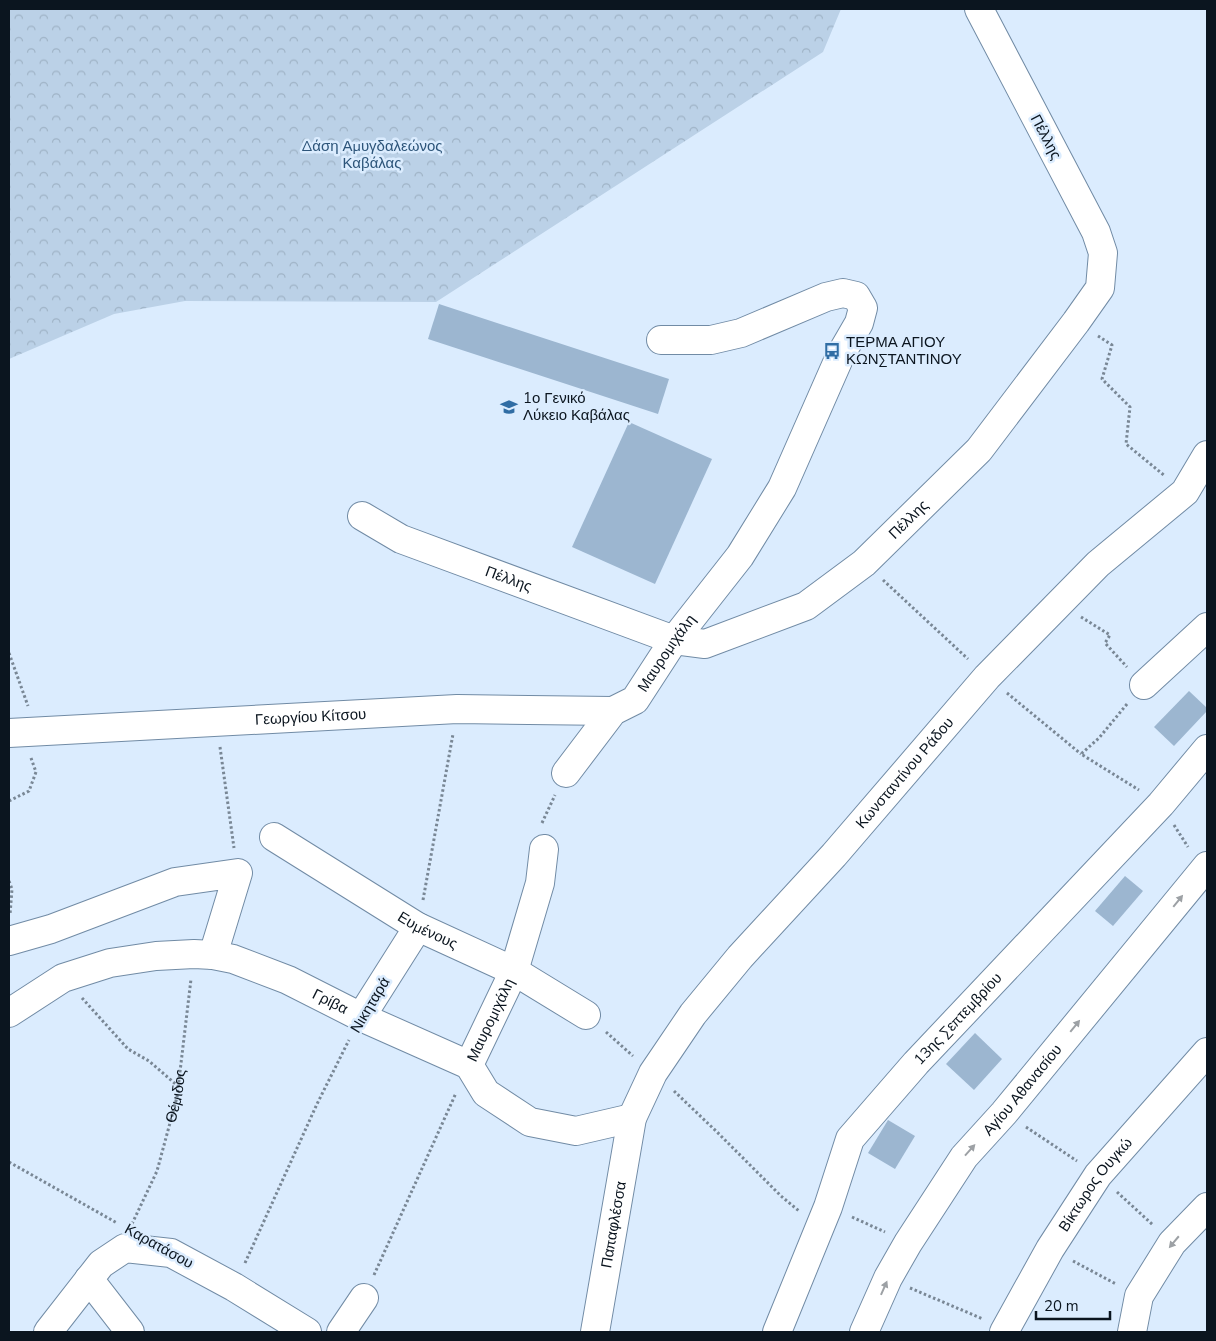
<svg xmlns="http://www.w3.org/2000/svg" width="1216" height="1341" viewBox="0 0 1216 1341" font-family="'Nunito Sans',sans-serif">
  <defs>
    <pattern id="forest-crowns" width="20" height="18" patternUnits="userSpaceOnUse" patternTransform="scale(1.25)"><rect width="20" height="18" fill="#bbd1e7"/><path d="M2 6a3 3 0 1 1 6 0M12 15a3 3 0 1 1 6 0" fill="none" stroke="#9fb3c6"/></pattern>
  </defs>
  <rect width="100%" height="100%" fill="#dbecfe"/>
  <!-- forest -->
  <path fill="url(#forest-crowns)" d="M9,9H841L823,52L436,302L185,301L114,314L9,359Z"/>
  <!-- building -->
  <g fill="#9cb6d0">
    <path d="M439,304L669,379L658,414L428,339Z"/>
    <path d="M629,422L712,459L655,584L572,547Z"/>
    <path d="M1189,691L1207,708V711L1174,746L1154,727Z"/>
    <path d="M1125,876L1143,891L1113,926L1095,911Z"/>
    <path d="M975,1033L1002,1059L974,1090L946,1064Z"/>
    <path d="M888,1120L915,1136L895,1169L868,1153Z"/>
  </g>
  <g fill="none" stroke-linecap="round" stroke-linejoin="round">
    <!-- minor casing -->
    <g stroke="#718ba5" stroke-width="30">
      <g id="minor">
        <path id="s2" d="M362,516L401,539L674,640L705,644L806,606L864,563L979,450L1076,322L1100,288L1103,253L1096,232L979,9"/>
        <path d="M1144,685L1207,627"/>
        <path id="s3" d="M9,733L457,709L613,711"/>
        <path id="s4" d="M566,773L613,711L635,700L674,640L740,556L782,488L841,354L859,323L863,308L856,296L843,293L826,297L741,333L711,340H661"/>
        <path id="s5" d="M274,837L418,927L514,971L586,1015"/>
        <path d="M9,941L51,929L175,882L238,873L213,955"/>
        <path id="s6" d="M9,1013L63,978L110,963L156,956L194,954L213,955L233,959L288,980L361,1017L469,1065L486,1093L530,1122L576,1131L632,1118"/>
        <path d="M361,1017L418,927"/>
        <path id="s7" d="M469,1065L514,971L540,883L544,849"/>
        <path d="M89,1279L130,1332"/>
        <path d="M48,1332L101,1264L125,1248L171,1253L234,1287L307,1332"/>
        <path d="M341,1332L364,1298"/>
        <path id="s8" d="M595,1332L632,1118L653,1073L693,1014L740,957L834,855L987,677L1098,564L1185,492L1207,455"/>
        <path id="s9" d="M777,1332L828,1207L850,1139L916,1063L1161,804L1207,749"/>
        <path id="s10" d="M864,1332L888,1278L908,1243L964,1157L1004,1113L1207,866"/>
        <path id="s11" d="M1004,1332L1050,1249L1098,1175L1207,1052"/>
        <path d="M1132,1332L1139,1296L1172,1243L1207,1207"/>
      </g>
    </g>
    <!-- path -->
    <g stroke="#798795" stroke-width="3" stroke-dasharray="2.5 2.5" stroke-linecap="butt">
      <path d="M1098,336L1112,345L1102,379L1130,407L1126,444L1165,476"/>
      <path d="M883,580L968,659"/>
      <path d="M1081,617L1110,635L1105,643L1127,667"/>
      <path d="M9,653L28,706"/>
      <path d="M1007,693L1081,754"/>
      <path d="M1127,704L1099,738L1081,754L1139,790"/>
      <path d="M220,747L234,848"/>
      <path d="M9,801L29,791L36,772L31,758"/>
      <path d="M542,823L555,795"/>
      <path d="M1174,825L1188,847"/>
      <path d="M9,881L12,889L10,915"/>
      <path d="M423,900L453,734"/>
      <path d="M82,998L128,1049L149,1061L179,1087"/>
      <path d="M606,1032L633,1056"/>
      <path d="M674,1091L717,1132L781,1196L799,1211"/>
      <path d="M1026,1127L1077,1161"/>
      <path d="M9,1162L117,1223"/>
      <path d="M1117,1192L1153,1225"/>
      <path d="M852,1217L885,1232"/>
      <path id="s1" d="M132,1224L157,1171L177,1097L191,979"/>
      <path d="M1073,1261L1116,1284"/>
      <path d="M245,1263L317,1104L349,1040"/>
      <path d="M374,1275L456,1093"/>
      <path d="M910,1288L983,1319"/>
    </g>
    <!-- minor -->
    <use href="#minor" stroke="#fff" stroke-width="28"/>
  </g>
  <!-- one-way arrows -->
  <defs><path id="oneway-solid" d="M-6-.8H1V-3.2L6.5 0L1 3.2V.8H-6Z" transform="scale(1.25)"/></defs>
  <g fill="#9da1a5">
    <use href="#oneway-solid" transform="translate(1178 901) rotate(-51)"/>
    <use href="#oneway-solid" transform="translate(1075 1026) rotate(-51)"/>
    <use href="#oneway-solid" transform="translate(970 1150) rotate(-48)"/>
    <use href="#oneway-solid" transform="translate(1174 1242) rotate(130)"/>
    <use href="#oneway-solid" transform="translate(884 1288) rotate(-66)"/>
  </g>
  <!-- icons -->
  <defs>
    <g id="bus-bare" transform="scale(1.35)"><path d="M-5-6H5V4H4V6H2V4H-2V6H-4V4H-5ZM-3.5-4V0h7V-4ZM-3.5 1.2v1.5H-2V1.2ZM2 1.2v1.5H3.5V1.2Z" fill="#306da4" stroke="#dbecfe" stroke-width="2.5" paint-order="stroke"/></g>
    <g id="school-bare" transform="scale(1.35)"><path d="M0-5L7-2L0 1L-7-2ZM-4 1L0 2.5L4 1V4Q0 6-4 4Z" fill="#306da4" stroke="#dbecfe" stroke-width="2.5" paint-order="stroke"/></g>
  </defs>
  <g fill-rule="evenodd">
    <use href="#bus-bare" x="832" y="351"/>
    <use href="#school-bare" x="509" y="407"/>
  </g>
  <g text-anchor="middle" stroke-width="5" stroke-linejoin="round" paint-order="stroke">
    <!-- street labels -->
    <g font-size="15" fill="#0b151f" stroke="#dbecfe">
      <text transform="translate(1046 137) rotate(62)" y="5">Πέλλης</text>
      <text dy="5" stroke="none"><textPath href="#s2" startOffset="610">Πέλλης</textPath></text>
      <text dy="5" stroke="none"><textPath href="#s2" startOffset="160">Πέλλης</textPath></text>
      <text dy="5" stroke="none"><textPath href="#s4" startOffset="159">Μαυρομιχάλη</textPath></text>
      <text dy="5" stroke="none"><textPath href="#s3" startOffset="302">Γεωργίου Κίτσου</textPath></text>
      <text dy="5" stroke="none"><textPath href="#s8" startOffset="659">Κωνσταντίνου Ράδου</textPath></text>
      <text dy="5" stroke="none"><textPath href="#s5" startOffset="180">Ευμένους</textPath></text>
      <text dy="5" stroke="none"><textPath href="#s6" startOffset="344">Γρίβα</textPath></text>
      <text transform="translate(370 1005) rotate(-59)" y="5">Νικηταρά</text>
      <text dy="5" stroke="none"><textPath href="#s7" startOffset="50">Μαυρομιχάλη</textPath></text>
      <text dy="5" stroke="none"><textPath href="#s9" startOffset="368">13ης Σεπτεμβρίου</textPath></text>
      <text dy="5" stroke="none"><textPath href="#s10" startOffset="291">Αγίου Αθανασίου</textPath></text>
      <text dy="5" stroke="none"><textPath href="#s1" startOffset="136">Θέμιδος</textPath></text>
      <text dy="5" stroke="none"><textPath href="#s11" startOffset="174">Βίκτωρος Ουγκώ</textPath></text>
      <text dy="5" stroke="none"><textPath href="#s8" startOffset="109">Παπαφλέσσα</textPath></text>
      <text transform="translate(159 1246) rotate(29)" y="5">Καρατάσου</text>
    </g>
    <!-- park labels -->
    <g font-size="15" fill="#2d557a" stroke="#dbecfe">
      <text x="372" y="151">Δάση Αμυγδαλεώνος<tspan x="372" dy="17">Καβάλας</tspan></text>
    </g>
    <!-- poi labels -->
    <g font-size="15" fill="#0b151f" stroke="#dbecfe" text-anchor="start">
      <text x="846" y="347">ΤΕΡΜΑ ΑΓΙΟΥ<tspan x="846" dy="17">ΚΩΝΣΤΑΝΤΙΝΟΥ</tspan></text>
      <text x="523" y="403">1ο Γενικό<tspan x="523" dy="17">Λύκειο Καβάλας</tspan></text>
    </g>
  </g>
  <!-- border -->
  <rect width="1216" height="1341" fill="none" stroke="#0b151f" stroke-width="20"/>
  <!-- scale -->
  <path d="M1036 1311v8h74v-8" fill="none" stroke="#0b151f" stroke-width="2.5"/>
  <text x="1044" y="1311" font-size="15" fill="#0b151f" stroke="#dbecfe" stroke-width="4" paint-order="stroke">20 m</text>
</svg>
